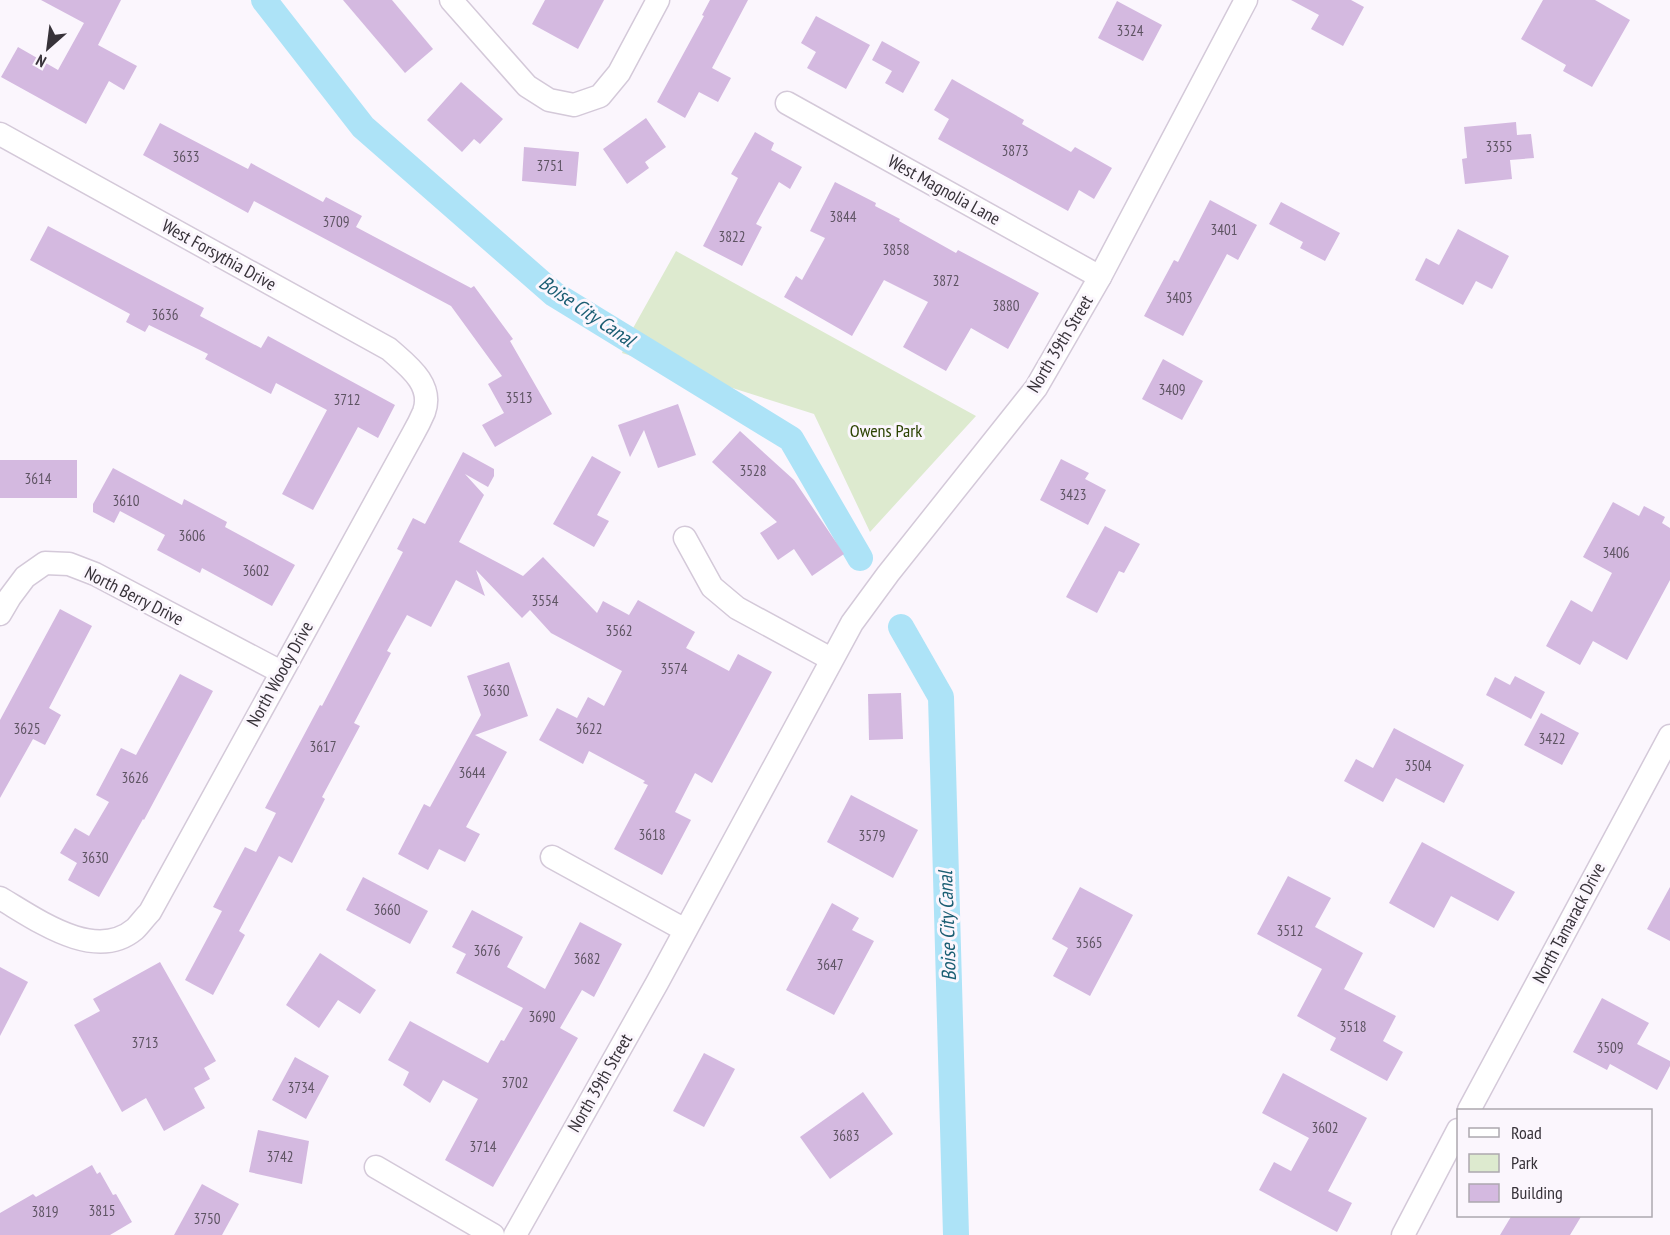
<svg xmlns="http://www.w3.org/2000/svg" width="1670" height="1235" viewBox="0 0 1670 1235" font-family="'PT Sans Narrow',sans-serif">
  <rect width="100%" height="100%" fill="#fbf6fd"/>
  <!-- green -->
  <path fill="#ddeacf" d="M676,251L976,416L870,532L814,414L622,353L627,339Z"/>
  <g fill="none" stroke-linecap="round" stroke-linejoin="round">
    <!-- canal -->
    <g stroke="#ade3f7" stroke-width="26">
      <path d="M264,0L363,127L554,294L791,439L860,558"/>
      <path d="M901,627L941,697L956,1235"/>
    </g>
  </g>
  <!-- building -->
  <g fill="#d4b9e0">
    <path d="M41,0H121L98,45L137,66L124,90L109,81L86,124L1,77L18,47L58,70L84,23Z"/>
    <path d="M343,0H392L433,49L405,73Z"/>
    <path d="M545,0H604L578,49L532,24Z"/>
    <path d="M710,0H748L712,68L731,78L718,102L699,92L685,118L657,102L704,16L702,15Z"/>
    <path d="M1291,0H1351L1364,7L1343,46L1311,29L1319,15Z"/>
    <path d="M1543,0H1595L1630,20L1592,87L1563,71L1566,65L1521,39Z"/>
    <path d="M1117,1L1162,25L1143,61L1098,38Z"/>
    <path d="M816,16L870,45L846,89L807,68L816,52L801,43Z"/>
    <path d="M882,41L920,62L903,93L885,83L892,71L872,60Z"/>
    <path d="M952,79L1024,120L1022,124L1071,152L1075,147L1112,168L1094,199L1079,190L1068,211L938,139L949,119L934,110Z"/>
    <path d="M461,82L503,119L480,144L474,139L462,152L427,120Z"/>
    <path d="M646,118L666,147L645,162L649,168L627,184L603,149Z"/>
    <path d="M1516,122L1517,135L1531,134L1534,158L1510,160L1512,179L1465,184L1462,159L1467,158L1464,127Z"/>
    <path d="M160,123L248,169L251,163L323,202L326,197L362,216L356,227L471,288L474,286L513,339L510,341L552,414L495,447L482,425L504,413L488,384L502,376L451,306L254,201L248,213L143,155Z"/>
    <path d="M755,132L774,143L771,150L802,167L790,189L779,182L756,224L762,227L742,266L703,246L738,178L731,174Z"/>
    <path d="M524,147L579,152L576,186L522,181Z"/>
    <path d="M835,182L876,203L875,206L900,219L899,221L956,253L958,250L1039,293L1008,349L971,328L946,371L903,347L928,302L884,280L852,336L784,297L796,276L802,280L825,238L810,231Z"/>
    <path d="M1210,200L1257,225L1238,260L1227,254L1183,336L1144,316L1174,260L1178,262Z"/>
    <path d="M1281,202L1340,233L1325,261L1300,248L1303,242L1269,224Z"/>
    <path d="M48,226L204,308L200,316L261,348L268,336L395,405L378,438L358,427L313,510L282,494L327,410L276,383L271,394L205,359L208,354L149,325L145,332L126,322L130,314L30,260Z"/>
    <path d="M1458,229L1509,256L1492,289L1476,281L1463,305L1415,280L1426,258L1439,265Z"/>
    <path d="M1163,359L1203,381L1182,420L1142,399Z"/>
    <path d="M678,404L696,455L658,468L644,430L630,457L618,425Z"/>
    <path d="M740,431L794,480L844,554L812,576L794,549L778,560L760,533L777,522L712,462Z"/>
    <path d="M463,452L494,469V476L488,487L465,474L484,495L459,542L523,576L543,557L597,613L603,601L629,615L638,600L695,632L686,648L729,671L738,654L772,672L712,783L695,773L675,812L691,820L662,875L614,849L648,785L643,783L645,781L589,751L583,764L539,740L557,708L577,718L588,697L604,706L622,671L551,633L530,610L522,618L476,570L485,596L456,580L431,627L407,615L387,651L391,653L354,723L360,726L322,797L325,799L292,863L279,856L239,931L245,935L213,995L185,980L222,911L213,907L245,847L256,852L276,813L265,808L320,705L322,706L403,552L397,549L413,518L425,524Z"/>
    <path d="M592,456L621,472L597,515L609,521L594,547L553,524Z"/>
    <path d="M1061,459L1089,473L1085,479L1106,490L1088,525L1040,500Z"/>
    <rect x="0" y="460" width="77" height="38"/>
    <path d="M113,468L182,505L184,499L227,522L225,527L295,565L272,606L202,568L200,573L157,550L165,535L120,511L114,523L93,512V504Z"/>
    <path d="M1613,502L1639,516L1644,506L1665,517L1662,523L1670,528V580L1627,660L1593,641L1580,665L1546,646L1571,600L1592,612L1612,573L1583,557Z"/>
    <path d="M1105,526L1140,544L1124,573L1119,571L1097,613L1066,597Z"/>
    <path d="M60,609L92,626L49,708L61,715L45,745L33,739L0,798V720Z"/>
    <path d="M509,662L528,716L475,735L507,752L466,827L480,834L465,862L439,849L428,870L398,854L424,804L430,807L481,715L467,676Z"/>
    <path d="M180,674L213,691L144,820L143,819L99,897L68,880L77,863L60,853L75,828L89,836L109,802L96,795L121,748L136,755Z"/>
    <path d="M1515,676L1545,692L1531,719L1486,695L1495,677L1510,685Z"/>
    <path d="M901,693L903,739L869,740L868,694Z"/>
    <path d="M1541,713L1579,733L1562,765L1524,745Z"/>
    <path d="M1394,728L1464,765L1444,803L1396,778L1383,802L1344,781L1356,759L1373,768Z"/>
    <path d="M851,795L918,830L893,878L827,842Z"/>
    <path d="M1422,842L1515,892L1498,921L1451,896L1434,928L1389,903Z"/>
    <path d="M1288,876L1331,898L1315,927L1363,953L1344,989L1396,1016L1383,1041L1403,1052L1387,1081L1330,1050L1336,1038L1297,1016L1322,969L1257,934Z"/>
    <path d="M363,877L428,911L410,944L346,910Z"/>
    <path d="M1080,887L1133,915L1090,996L1053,976L1068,948L1052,939Z"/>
    <path d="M1670,887V941L1647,929Z"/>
    <path d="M832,903L859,918L852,930L874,941L834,1015L786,990Z"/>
    <path d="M472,910L523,937L507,967L545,989L580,922L622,944L594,997L582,990L560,1028L578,1038L493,1187L445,1160L478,1099L443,1080L430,1103L403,1085L409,1072L388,1060L410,1021L488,1063L501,1040L504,1041L523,1008L456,973L466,954L452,947Z"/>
    <path d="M320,953L376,990L360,1014L338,1000L319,1028L286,1005Z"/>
    <path d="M160,962L216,1061L204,1068L210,1079L194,1088L205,1108L164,1131L146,1098L122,1112L74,1025L100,1011L93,999Z"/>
    <path d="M0,967L28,982L0,1036Z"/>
    <path d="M1602,998L1649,1023L1637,1044L1670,1061V1066L1657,1090L1610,1064L1607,1070L1573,1052Z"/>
    <path d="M704,1053L735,1069L704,1127L673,1111Z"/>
    <path d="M295,1057L329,1076L306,1119L272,1100Z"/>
    <path d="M1283,1073L1367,1118L1328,1191L1352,1203L1337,1232L1259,1190L1274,1162L1291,1171L1309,1138L1262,1113Z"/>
    <path d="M863,1092L893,1134L830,1179L800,1137Z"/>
    <path d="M258,1130L309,1141L302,1184L249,1172Z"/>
    <path d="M92,1165L97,1174L100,1172L113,1195L116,1194L132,1222L110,1235H0V1213L33,1194L36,1197Z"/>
    <path d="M202,1184L239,1204L222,1235H174Z"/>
    <path d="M1512,1215H1582L1570,1235H1500Z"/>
  </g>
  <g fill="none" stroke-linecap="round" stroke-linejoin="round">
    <!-- minor casing -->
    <g stroke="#d4c9d9" stroke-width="25">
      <g id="minor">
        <path d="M451,0L527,86L549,100L574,105L600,96L619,73L658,0"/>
        <path d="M787,103L1100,277"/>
        <path d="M0,134L389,349C407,365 434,384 424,412C421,419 417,427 413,434L150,912C145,917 140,924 135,929C95,963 36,919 0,898"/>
        <path d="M685,538L712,587L737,608L831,659"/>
        <path d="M0,614L10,597L25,577L45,563L69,564L95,574L281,672"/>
        <path d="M552,857L685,930"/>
        <path d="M1469,1110L1670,736"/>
        <path d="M376,1167L493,1235"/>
        <path d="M515,1235L657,983L852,623L888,574L1036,388L1100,277L1246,0"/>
        <path d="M1403,1235L1458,1130"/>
      </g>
    </g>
    <!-- minor -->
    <use href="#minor" stroke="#fff" stroke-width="22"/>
  </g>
  <g text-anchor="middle" stroke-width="6" stroke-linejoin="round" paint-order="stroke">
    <!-- number labels -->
    <g font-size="15" fill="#5e5463">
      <text x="1130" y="36">3324</text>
      <text x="1499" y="152">3355</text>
      <text x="1015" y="156">3873</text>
      <text x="186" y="162">3633</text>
      <text x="550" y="171">3751</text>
      <text x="843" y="222">3844</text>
      <text x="336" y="227">3709</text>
      <text x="1224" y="235">3401</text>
      <text x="732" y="242">3822</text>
      <text x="896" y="255">3858</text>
      <text x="946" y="286">3872</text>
      <text x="1179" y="303">3403</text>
      <text x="1006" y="311">3880</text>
      <text x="165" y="320">3636</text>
      <text x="1172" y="395">3409</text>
      <text x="519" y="403">3513</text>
      <text x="347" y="405">3712</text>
      <text x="753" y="476">3528</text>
      <text x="38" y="484">3614</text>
      <text x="1073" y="500">3423</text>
      <text x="126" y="506">3610</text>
      <text x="192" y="541">3606</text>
      <text x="1616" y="558">3406</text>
      <text x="256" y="576">3602</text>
      <text x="545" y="606">3554</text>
      <text x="619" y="636">3562</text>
      <text x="674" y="674">3574</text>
      <text x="496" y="696">3630</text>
      <text x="27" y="734">3625</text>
      <text x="589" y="734">3622</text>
      <text x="1552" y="744">3422</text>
      <text x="323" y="752">3617</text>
      <text x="1418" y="771">3504</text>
      <text x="472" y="778">3644</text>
      <text x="135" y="783">3626</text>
      <text x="652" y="840">3618</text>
      <text x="872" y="841">3579</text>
      <text x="95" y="863">3630</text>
      <text x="387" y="915">3660</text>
      <text x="1290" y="936">3512</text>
      <text x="1089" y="948">3565</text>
      <text x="487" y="956">3676</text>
      <text x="587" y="964">3682</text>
      <text x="830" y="970">3647</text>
      <text x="542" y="1022">3690</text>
      <text x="1353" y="1032">3518</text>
      <text x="145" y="1048">3713</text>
      <text x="1610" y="1053">3509</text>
      <text x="515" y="1088">3702</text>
      <text x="301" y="1093">3734</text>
      <text x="1325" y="1133">3602</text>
      <text x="846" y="1141">3683</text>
      <text x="483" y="1152">3714</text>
      <text x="280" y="1162">3742</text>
      <text x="102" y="1216">3815</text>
      <text x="45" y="1217">3819</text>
      <text x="207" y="1224">3750</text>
    </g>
    <!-- street labels -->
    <g font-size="18" fill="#373239" stroke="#fbf6fd">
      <text transform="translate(944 190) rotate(29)" y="6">West Magnolia Lane</text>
      <text transform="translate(219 255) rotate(29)" y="6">West Forsythia Drive</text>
      <text transform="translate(1060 344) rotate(-59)" y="6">North 39th Street</text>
      <text transform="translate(134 596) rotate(27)" y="6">North Berry Drive</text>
      <text transform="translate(280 674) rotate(-61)" y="6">North Woody Drive</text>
      <text transform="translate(1569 923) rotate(-62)" y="6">North Tamarack Drive</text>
      <text transform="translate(600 1083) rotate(-60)" y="6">North 39th Street</text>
    </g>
    <!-- park labels -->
    <g font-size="18" fill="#2b4200" stroke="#fbf6fd">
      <text x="886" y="437">Owens Park</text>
    </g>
    <!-- water labels -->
    <g font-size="20" font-style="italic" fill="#1b5e73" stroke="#fbf6fd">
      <text transform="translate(587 311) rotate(34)" y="7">Boise City Canal</text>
      <text transform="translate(947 926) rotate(-92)" y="7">Boise City Canal</text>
    </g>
  </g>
  <!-- legend -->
  <rect x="1457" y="1109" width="195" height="108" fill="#fbf6fd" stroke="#ada8af" stroke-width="1.5"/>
  <rect x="1469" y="1128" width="30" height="9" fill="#ffffff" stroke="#ada8af" stroke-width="1.5"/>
  <text x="1511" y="1139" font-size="18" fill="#373239">Road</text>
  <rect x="1469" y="1154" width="30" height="18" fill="#ddeacf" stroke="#ada8af" stroke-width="1.5"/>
  <text x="1511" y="1169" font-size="18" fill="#373239">Park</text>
  <rect x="1469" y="1184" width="30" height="18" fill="#d4b9e0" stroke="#ada8af" stroke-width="1.5"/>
  <text x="1511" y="1199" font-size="18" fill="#373239">Building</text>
  <!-- north arrow -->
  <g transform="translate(48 48) rotate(208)" stroke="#fbf6fd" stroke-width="4.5" paint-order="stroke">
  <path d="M0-4.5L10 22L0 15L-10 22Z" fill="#373239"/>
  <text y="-9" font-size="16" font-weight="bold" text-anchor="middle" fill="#373239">N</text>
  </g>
</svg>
